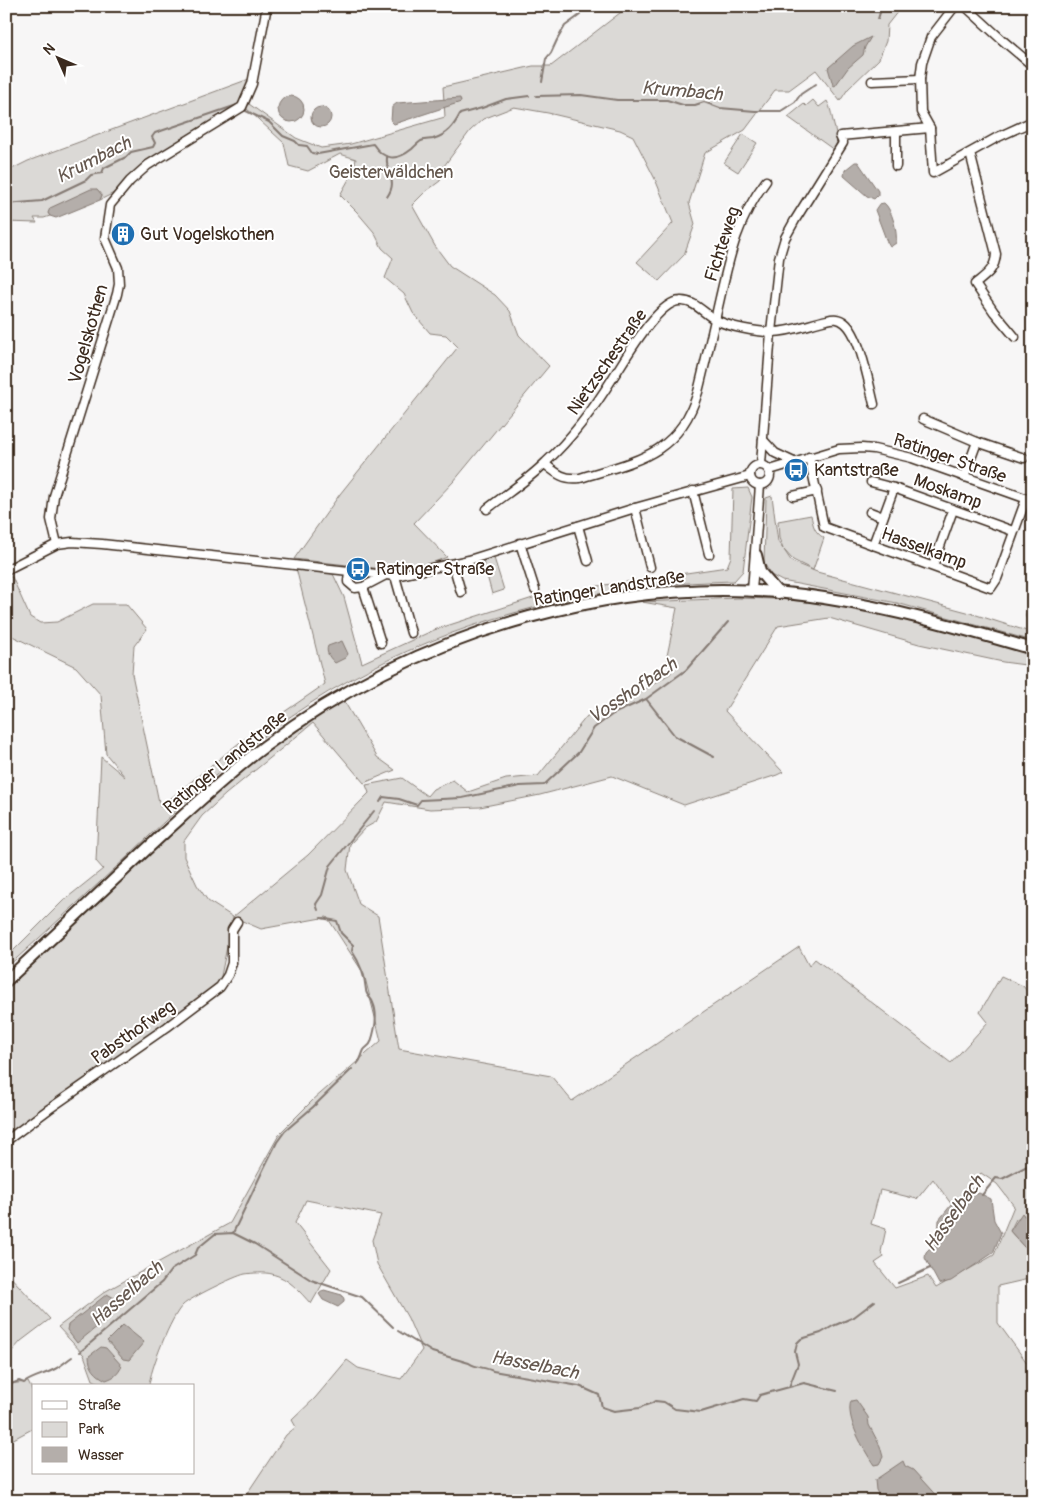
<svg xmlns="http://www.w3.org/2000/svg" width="1039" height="1507" viewBox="0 0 1039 1507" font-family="Pangolin,sans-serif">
  <rect width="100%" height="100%" fill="#f7f6f6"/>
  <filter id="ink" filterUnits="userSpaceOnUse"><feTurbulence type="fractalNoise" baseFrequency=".02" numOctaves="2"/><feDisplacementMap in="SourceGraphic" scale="10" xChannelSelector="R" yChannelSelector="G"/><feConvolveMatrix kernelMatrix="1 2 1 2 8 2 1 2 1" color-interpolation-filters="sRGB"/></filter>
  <g filter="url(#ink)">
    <!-- green -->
    <g fill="#dbd9d6" stroke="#8b827a" fill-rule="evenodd">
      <path d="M629,6L660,9L669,6H902L887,25L886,41L879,59L848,89L840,101L816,70L789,90H775L745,130L705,153L689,203L695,224L684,255L659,281L637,262L673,223L655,179L633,136L620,130L548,113L514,107L483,119L470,131L444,166L440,181L425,192L412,205L435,246L450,266L495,295L510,311L519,335L549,366L454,481L414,523L447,557L424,566L392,570L294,559L340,494L458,347L446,335L430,333L413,313L404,294L385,278L393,258L382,248L374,232L357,212L340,195L353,172L356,159L340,154L308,171L289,166L284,143L246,108L249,104L296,138L321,148L351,144L445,117L443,87L533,66H551Z"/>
      <path d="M249,79L242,100L233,111L148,160L128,177L118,191L100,200L102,195L97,189L48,213L50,216L44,218H34L37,223L6,222V172L28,161Z"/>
      <path d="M813,100L819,107L827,101C831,109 831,113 833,121C835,132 840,139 834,150L788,117L804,104L806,106Z"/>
      <path d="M743,134L757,143L738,172L724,163Z"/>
      <path d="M748,488L752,497L743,571L734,581C706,582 677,583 649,586C632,587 615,591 598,594C482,614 369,658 273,729C221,768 173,813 126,858C86,895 46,932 6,968V958L63,901L103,869L96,861L101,757L125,777L106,754L101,695L76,667L6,633V577H12L30,617L40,623L57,622L93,604H126L147,629L134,646L132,674L160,807L239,743L325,684L296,568L333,574L344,597L362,663L434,630L539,596L598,586L727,567L731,557L733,489Z"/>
      <path d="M772,496L778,542L783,549L779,538L778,521L811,515C813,525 814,532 824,538L813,570L793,560L784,550L792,562L817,572L967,612L1033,633V641L897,603L782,581L771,575L764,563L766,498Z"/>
      <path d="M494,558L504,590L492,594L483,561Z"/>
      <path d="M738,598L777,599L841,605L897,617L1033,653V666L1003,662L919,644L829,618L778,626L725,711L783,772L777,775L684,805L612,776L540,795L480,807L430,809L386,802L376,822L365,828L350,844L347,870L359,904L378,916L399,1049L551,1076L572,1101L799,947L809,966L815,959L951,1063L988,1022L980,1012L1001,976L1023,986L1033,999V1227L1025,1215L1016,1219L1010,1231L1024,1247L1033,1252V1278L998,1286V1323L1033,1371V1501H242L286,1435L296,1427L292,1420L315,1398L347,1360L358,1368L401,1379L422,1350L408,1318L377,1264L372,1240L381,1215L306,1200L295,1223L331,1269L311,1304C300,1292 289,1278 272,1274C265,1272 252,1273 245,1274C235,1276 190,1298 183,1305C171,1316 150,1370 149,1386H106L93,1380L84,1355L58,1327L106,1291L230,1223L280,1133L313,1100L381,1041L364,974L327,917L261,929L233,917L220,981L155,1031L6,1136V988L226,783L277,741L313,718L344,701L377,757L395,770L364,783L313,723L226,794L202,816L184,841V857L197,885L208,901L233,917L308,855L369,793L366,785L402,778L427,796L433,789L453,780L468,792L506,779L538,776L587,716L628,700L671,673L667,656L677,608L642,602ZM981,1173L997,1184L1014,1206L994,1255L936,1288L928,1276L895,1288L875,1263L884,1257L881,1252L886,1229L871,1224L880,1190L917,1199L933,1179L952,1205Z"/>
      <path d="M6,1272L50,1319L21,1341L6,1358Z"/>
      <path d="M28,1382L34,1394V1428L6,1443V1384Z"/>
    </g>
    <!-- water -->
    <g fill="#b4aeaa" stroke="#847972">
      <path d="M871,37L865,47L863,55L848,68L835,86L833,85L828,68L853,46Z"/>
      <circle cx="291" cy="109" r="13"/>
      <path d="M460,98L461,102L394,124L391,121L392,107L397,103Z"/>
      <circle cx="321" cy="117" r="10"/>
      <path d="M855,162H858L878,191V195L874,199L867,196L844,176L845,170Z"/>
      <path d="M91,189H97L102,195L100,200L56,218L50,216L48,213L50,208Z"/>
      <path d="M884,203C892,209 898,233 896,243L890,247L887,242L875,210L879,204Z"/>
      <path d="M342,641L348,654L345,658L335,663C331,659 325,653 328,646Z"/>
      <path d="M973,1188L977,1194L979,1193L991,1199L994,1220L1001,1233L993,1253L951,1281L939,1284L925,1258L926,1252L938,1240L939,1220L951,1205L964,1198L967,1192Z"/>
      <path d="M1022,1213L1033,1227V1252L1024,1247L1010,1231Z"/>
      <path d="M324,1290L342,1295L344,1299V1302L338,1307L323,1300L319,1294Z"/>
      <path d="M107,1294L118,1300V1306L114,1313L77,1343L67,1330L68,1325Z"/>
      <path d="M123,1325L144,1342L129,1360L123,1359L107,1341Z"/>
      <path d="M101,1347L106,1348L122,1366C118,1374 115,1377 106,1380C96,1375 89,1368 89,1356Z"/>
      <path d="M856,1400L868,1417L869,1425L880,1446L883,1457L879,1464L874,1465C864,1450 845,1418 851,1401Z"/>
      <path d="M903,1461L905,1466L913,1470L941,1501H882L876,1490L875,1480Z"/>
    </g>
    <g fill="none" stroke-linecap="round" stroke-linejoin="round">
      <!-- stream -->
      <g stroke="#847972" stroke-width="2">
        <path d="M878,19L882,6"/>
        <path d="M542,82L546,59L551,53L557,40L565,26L580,15"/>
        <path d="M536,96L581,95L617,100H667L683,105H695L704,102L720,108L755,111H781L795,102L801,94L816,84"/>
        <path d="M246,111L269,122L283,136L295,141L299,145L307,146L312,153L318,154L373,144C384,161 397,161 412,149C415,146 418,143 421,141C425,139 429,140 433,139C447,135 454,126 460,114L482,108L506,99L529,96"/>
        <path d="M387,157C385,174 399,180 387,197"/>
        <path d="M6,204L42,201L86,180L91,175L102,173L104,168L126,157L131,152L153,147L155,143L152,137L155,133L237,105"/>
        <path d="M647,700L675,736L714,757"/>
        <path d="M380,802L383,797L399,799L417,805L421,800L462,798L520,786L544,785L579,752L594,728L613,714L646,699L686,670L728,622"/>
        <path d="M318,910L316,904L322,895L330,866L374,811"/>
        <path d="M321,918L337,921L341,933L353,945L352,951C360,963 365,977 366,990C366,996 372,998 373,1003C378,1014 375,1030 371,1042C370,1046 366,1047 364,1050C361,1056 362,1059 357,1064"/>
        <path d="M982,1195L996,1178L1002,1179L1033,1163"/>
        <path d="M233,1233L264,1168L277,1142L285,1131L313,1107L352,1069"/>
        <path d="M898,1283L930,1268"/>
        <path d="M398,1331L432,1352L469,1363C476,1368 485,1367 493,1371L579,1386L599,1395L602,1407L614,1411L640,1408C645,1404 651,1405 655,1401L664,1402L675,1409L701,1412L744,1399L756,1401L760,1395L804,1383L837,1391"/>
        <path d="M80,1352L162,1282L171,1270L195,1255L198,1248L215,1234L233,1233L255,1244L311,1280L362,1297L393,1327"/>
        <path d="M6,1386L19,1381L24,1383C34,1376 44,1375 55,1369C61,1366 66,1361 72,1357"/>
        <path d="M789,1387L798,1364L795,1352L797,1343L801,1339L821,1333L833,1326L854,1317L875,1301"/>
      </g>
      <!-- minor casing -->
      <g stroke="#3b2a1e" stroke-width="11">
        <g id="minor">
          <path d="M955,6L931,37L922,63L920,79L921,112L930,128L933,173L996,138L1033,121"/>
          <path d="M965,6L1001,39L1033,66"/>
          <path d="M872,81L920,79"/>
          <path d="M896,132V166"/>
          <path d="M970,153L996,254C995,270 986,275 975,284L994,312L1015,337"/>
          <path d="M923,419L977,442L1024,458"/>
          <path d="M763,440L775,453L794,462"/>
          <path d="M809,457L824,527L991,588L997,579L1026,499"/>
          <path d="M545,464C557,474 564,480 580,478C636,461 679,455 698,392C706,360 713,329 720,298C730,254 738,218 766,181"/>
          <path d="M761,464L771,332L779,258L785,238L795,220L843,143L840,136L930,128"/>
          <circle cx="760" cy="475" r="10"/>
          <path d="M770,470L839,449L862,448L874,449L912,458L1033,501"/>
          <path d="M964,477L977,442"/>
          <path d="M871,482L894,488L1013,531"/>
          <path d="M693,491L709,554"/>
          <path d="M793,496L817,491"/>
          <path d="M635,508L650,567"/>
          <path d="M487,509C506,494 528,480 546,462C573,437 595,407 614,376C626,358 658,301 680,301C695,300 704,314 716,320C730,327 756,332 772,332C791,332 809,324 827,320C834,318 839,318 845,323C860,335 869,384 874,404"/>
          <path d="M870,512L883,517"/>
          <path d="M578,526L588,561"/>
          <path d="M520,543L535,590"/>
          <path d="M57,544L51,519L54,496L117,294L119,284L118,268L105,238L110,205L130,181L148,165L242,107L252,84L267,6"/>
          <path d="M873,545L894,488"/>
          <path d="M453,564L461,592"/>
          <path d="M933,566L953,510"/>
          <path d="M6,570L57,544L72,542L102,544L395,576L469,560L635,508L750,476"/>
          <path d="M349,571L348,582L355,588L363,587L384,576"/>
          <path d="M395,576L411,633"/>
          <path d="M363,587L381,643"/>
          <path d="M752,591L760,485"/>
          <path d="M1031,616L1033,615"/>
          <path d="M6,735V750"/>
          <path d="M6,1141L49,1109L167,1027L220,987L228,975L232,963V930L237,922"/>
        </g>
      </g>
      <!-- major casing -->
      <g stroke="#3b2a1e" stroke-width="14">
        <g id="major">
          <path d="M756,555L760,572L778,593"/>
          <path d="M6,981C59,932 111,882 163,834C196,804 229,773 265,746C420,630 630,567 824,598C895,609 964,629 1033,649"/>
        </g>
      </g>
      <!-- minor -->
      <use href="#minor" stroke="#fff" stroke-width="8"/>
      <!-- major -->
      <use href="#major" stroke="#fff" stroke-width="10"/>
    </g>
  </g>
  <!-- icons -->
  <defs>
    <g id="building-disc" transform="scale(1.25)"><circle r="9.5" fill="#1f6fb2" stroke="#fff"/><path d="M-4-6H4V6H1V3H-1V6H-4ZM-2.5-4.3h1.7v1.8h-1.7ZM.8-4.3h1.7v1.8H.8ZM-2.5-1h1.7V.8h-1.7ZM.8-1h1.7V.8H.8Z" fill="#fff"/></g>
    <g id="bus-disc" transform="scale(1.25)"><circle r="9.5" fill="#1f6fb2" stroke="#fff"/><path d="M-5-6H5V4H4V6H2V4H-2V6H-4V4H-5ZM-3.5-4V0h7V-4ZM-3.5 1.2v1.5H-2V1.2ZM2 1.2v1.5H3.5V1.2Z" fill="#fff"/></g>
  </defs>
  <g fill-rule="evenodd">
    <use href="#building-disc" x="123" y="234"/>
    <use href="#bus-disc" x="796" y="470"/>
    <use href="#bus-disc" x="358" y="569"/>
  </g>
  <g text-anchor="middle" stroke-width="4" stroke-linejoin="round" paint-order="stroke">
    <!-- park labels -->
    <g font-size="18" fill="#63564c" stroke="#fff">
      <text x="391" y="178">Geisterwäldchen</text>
    </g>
    <!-- poi labels -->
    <g font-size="18" fill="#3b2a1e" stroke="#fff" text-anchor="start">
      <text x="140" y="240">Gut Vogelskothen</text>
      <text x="814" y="476">Kantstraße</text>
      <text x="376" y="575">Ratinger Straße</text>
    </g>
    <!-- street labels -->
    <g font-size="18" fill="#3b2a1e" stroke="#fff">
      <text transform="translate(722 244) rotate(-72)" y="6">Fichteweg</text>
      <text transform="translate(88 334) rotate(-74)" y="6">Vogelskothen</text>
      <text transform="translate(607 362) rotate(-55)" y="6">Nietzschestraße</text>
      <text transform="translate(950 458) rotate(19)" y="6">Ratinger Straße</text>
      <text transform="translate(948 491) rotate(20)" y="6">Moskamp</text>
      <text transform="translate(924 548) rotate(20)" y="6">Hasselkamp</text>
      <text transform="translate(609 588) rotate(-9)" y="6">Ratinger Landstraße</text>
      <text transform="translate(225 762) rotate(-39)" y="6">Ratinger Landstraße</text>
      <text transform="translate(133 1032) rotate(-35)" y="6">Pabsthofweg</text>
    </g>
    <!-- water labels -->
    <g font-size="19" font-style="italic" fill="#65584f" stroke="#fff">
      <text transform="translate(682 90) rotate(5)" y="7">Krumbach</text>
      <text transform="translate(93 159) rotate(-27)" y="7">Krumbach</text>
      <text transform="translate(632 690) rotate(-34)" y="7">Vosshofbach</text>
      <text transform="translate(953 1213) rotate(-54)" y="7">Hasselbach</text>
      <text transform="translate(126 1293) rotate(-41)" y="7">Hasselbach</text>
      <text transform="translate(535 1364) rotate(11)" y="7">Hasselbach</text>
    </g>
  </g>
  <!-- margin -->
  <rect width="1039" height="1507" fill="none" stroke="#fff" stroke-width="25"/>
  <rect x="12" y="12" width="1014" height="1482" fill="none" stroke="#3b2a1e" stroke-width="2" filter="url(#ink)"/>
  <!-- legend -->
  <rect x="32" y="1384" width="162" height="90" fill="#ffffff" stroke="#b1aaa5"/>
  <rect x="42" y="1401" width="25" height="8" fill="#ffffff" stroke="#b1aaa5"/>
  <text x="78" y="1410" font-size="15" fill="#3b2a1e">Straße</text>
  <rect x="42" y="1422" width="25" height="15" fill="#dbd9d6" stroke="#b1aaa5"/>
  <text x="78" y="1434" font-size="15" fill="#3b2a1e">Park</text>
  <rect x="42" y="1447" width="25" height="15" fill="#b4aeaa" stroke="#b1aaa5"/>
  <text x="78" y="1460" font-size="15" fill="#3b2a1e">Wasser</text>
  <!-- north arrow -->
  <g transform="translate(58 58) rotate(315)" stroke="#ffffff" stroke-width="4" paint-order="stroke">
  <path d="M0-4L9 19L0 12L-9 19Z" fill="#3b2a1e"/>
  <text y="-8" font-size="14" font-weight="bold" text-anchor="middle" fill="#3b2a1e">N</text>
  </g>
</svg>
